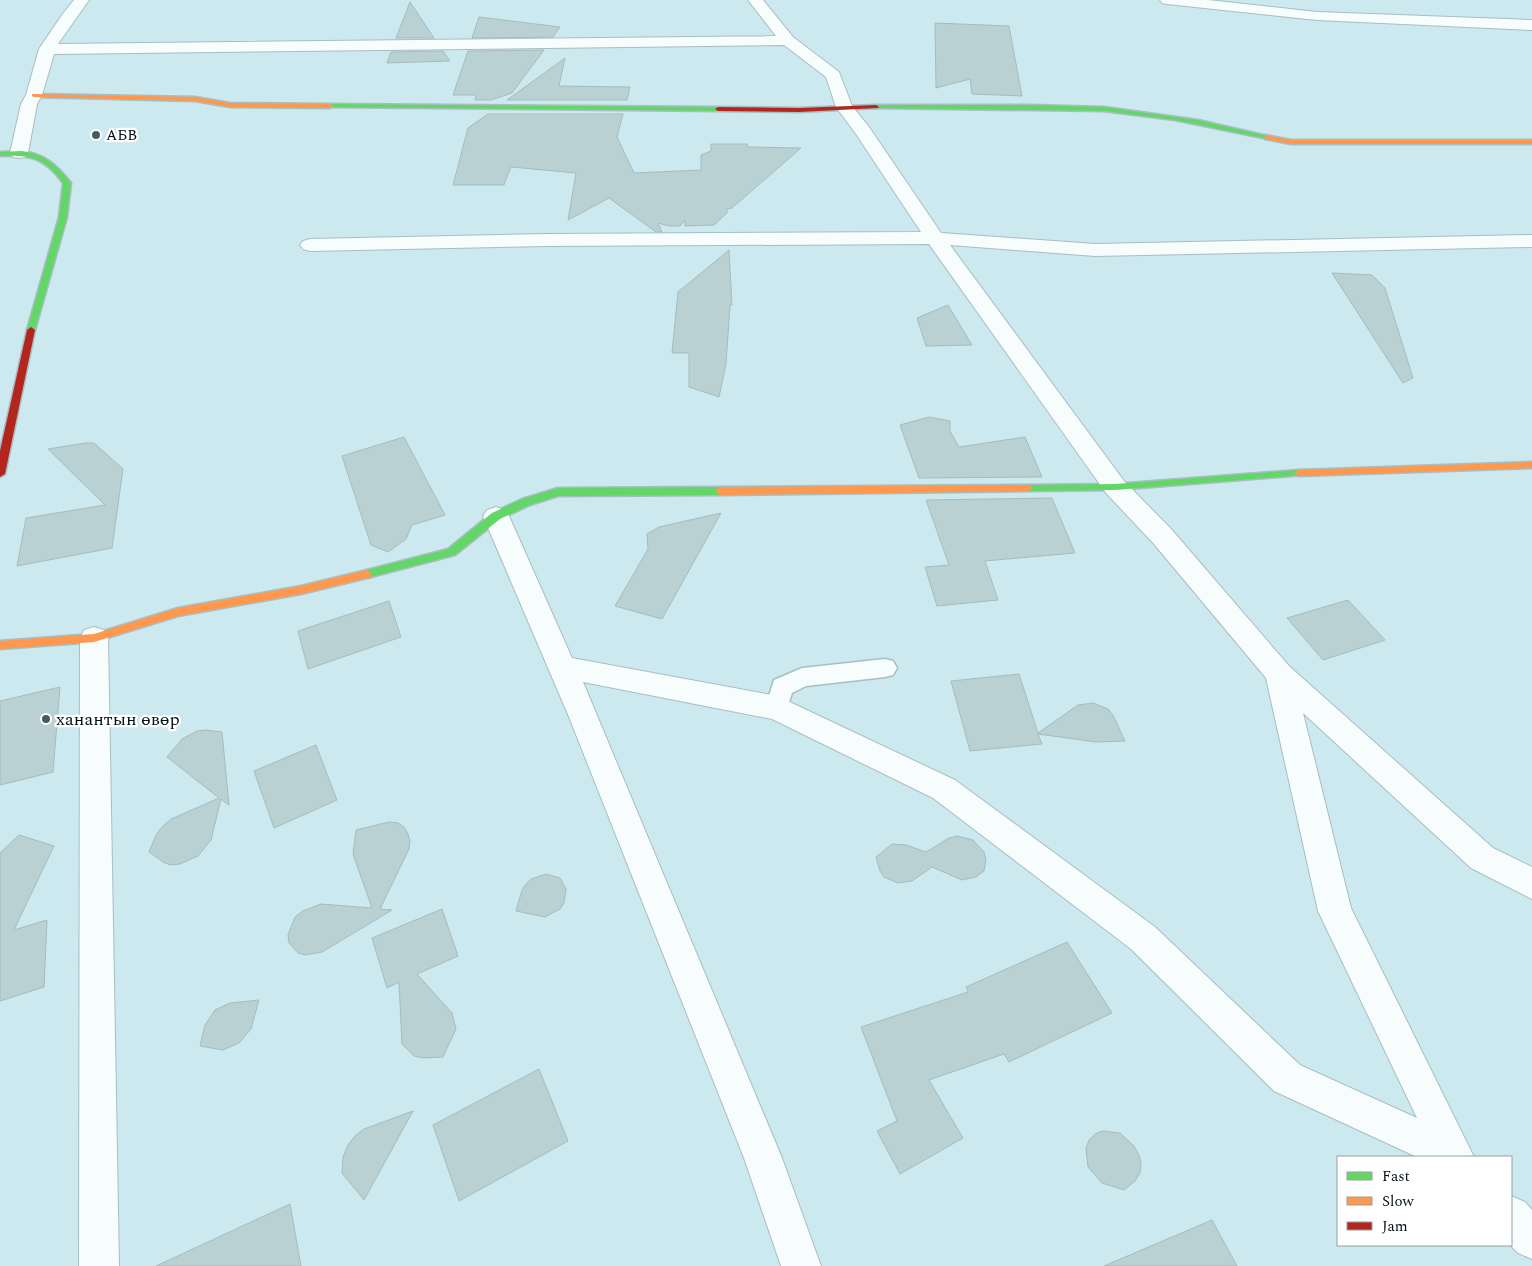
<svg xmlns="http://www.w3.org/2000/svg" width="1532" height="1266" viewBox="0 0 1532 1266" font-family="Spectral,serif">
  <rect width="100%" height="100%" fill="#cce9ef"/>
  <!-- building -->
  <g fill="#bad1d3" stroke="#a5bcbe">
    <path d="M410,2L434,38H396Z"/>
    <path d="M479,17L560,27L553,37L472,38Z"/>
    <path d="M935,23L1009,26L1022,96L972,94L970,79L936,88Z"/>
    <path d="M544,50L512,93L491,100H475L476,95H453L468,51Z"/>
    <path d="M443,51L450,61L387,63L391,52Z"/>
    <path d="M565,58L559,86L630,87L627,100H507Z"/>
    <path d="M488,114H623L617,137L634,173L701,170V155L711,151V144H747L748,147L801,148L732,208L727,209V213L714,225L685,226V220L680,226H669L658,223L662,232H656L609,198L568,220L576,173L511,167L504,185H453L468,128Z"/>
    <path d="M729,250L732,305H730L726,364L719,397L689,387V353H672L678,292Z"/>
    <path d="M1332,273L1372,275L1385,288L1413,378L1403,383Z"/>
    <path d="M948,305L972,345L926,346L917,318Z"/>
    <path d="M929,417L950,421V431L959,447L1025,437L1042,477L919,478L900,425Z"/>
    <path d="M404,437L445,515L412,525L406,539L388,552L371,545L342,456Z"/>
    <path d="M85,443H94L123,469L112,548L17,566L26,518L105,505L48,449Z"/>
    <path d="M1052,498L1075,553L985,561L998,600L937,606L925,567L949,565L926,500Z"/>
    <path d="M721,513L662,619L615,606L648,549L647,534L659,527Z"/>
    <path d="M1348,600L1385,640L1323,660L1287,618Z"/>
    <path d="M389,601L401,637L308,669L298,631Z"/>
    <path d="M1019,674L1038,733L1078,705L1093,703L1108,709L1113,715L1125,741L1096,742L1038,734L1042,744L970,751L951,681Z"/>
    <path d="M60,687L53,772L0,785V701Z"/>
    <path d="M206,730L222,732L229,805L221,799L211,840L198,856L180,864L170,865L163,862L149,852L156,835L162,827L171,819L219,798L167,757L182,739L197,731Z"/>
    <path d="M316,745L337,800L274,828L254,771Z"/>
    <path d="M389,822L398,823L404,827L408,834L410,841L409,849L380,909L392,910L322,952L305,955L298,953L289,943L288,935L295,917L303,911L321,904L372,908L353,854L356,830Z"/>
    <path d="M19,835L54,846L14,930L47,920L44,987L0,1001V853Z"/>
    <path d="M957,836L973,840L984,852L986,860L984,871L976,877L962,880L932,867L912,881L898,883L884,877L880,871L876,857L892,844L906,845L926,852L949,838Z"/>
    <path d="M546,874L560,878L566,889L564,903L560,909L545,917L516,911L522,890L526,884L531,879Z"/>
    <path d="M442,909L458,956L417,974L452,1013L456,1029L443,1057L423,1058L414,1056L402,1044L399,982L387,988L372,938Z"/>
    <path d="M1067,942L1112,1013L1009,1062L1004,1054L929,1080L963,1138L900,1174L877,1131L897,1121L861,1027L968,992L966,987Z"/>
    <path d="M259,1000L251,1029L239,1043L223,1050L200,1046L205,1025L215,1010L230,1003Z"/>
    <path d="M539,1069L568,1141L459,1201L433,1125Z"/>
    <path d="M413,1111L364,1200L342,1173L343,1157L348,1145L355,1136L364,1129Z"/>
    <path d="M1102,1131L1120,1133L1134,1146L1139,1155L1141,1163L1140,1173L1135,1181L1124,1190L1102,1183L1088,1167L1086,1148L1089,1140L1095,1134Z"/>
    <path d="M290,1204L301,1266H156Z"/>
    <path d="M1212,1220L1237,1266H1104Z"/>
  </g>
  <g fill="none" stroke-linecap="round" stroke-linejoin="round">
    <!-- lane casing -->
    <g stroke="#a8bec2" stroke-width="3">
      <path id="lane" d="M885,659L893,661L897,668L893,675L885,677L806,686L792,693L785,715L777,718L769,715L765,708L774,680L802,668Z"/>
    </g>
    <!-- street casing -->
    <g stroke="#a8bec2" stroke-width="2">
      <g id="street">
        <path d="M74,0H89L58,44L776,36L748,0H763L793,37L839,72L852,106L869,127L941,233L1095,244L1532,235V247L1095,256L950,245L1124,481L1172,530L1289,666L1493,848L1532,867V899L1471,868L1303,713L1351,908L1474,1157H1417L1274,1091L1131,949L933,798L772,719L583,682L782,1158L821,1266H781L744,1158L569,717L483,516L487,510L496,507L505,510L509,516L572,658L777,696L955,780L1155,927L1300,1065L1417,1118L1318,911L1266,678L1154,544L1106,493L929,244L548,246L310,251L303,249L300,245L303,241L310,239L548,234L921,232L856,134L836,107L826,77L784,45L54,54L42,95L37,104L28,153L25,157L19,158L13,157L10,153L21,104L26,95L39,49L62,15Z"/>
        <path d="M1160,0H1208L1317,12L1532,20V30L1317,20L1167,4L1162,3Z"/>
        <path d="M94,627L104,630L108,638L119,1266H79L80,638L84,630Z"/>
        <path d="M1511,1196L1525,1202L1532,1210V1259L1518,1253L1510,1245Z"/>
      </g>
    </g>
    <!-- fast casing -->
    <g stroke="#a8bec2" stroke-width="3">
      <g id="fast">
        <path d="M330,104L718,107L721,109L718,111L328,107V105Z"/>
        <path d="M876,105H1030L1104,107L1198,120L1272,137L1268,139L1175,120L1104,111L874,108L873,107Z"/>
        <path d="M22,151C45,154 57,165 71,183L67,217L35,330L31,333L27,330L59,217L63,183C44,157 31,155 0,156V152Z"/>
        <path d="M1299,470L1303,471L1304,473L1303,475L1115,490L1028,491L1023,488L1028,485L1115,484Z"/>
        <path d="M720,487L725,491L720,495L558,496L530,505L500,519L455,555L367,578L362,574L367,570L448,549L492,513L522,499L558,488Z"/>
      </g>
    </g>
    <!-- slow casing -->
    <g stroke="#a8bec2" stroke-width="3">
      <g id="slow">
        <path d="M32,94L195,97L230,103L330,104L333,106L330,108L230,107L195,101L34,97L32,96Z"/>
        <path d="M1265,135L1291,140H1532V144H1291L1265,139Z"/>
        <path d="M1532,462V468L1299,476L1294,473L1299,470Z"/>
        <path d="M1028,485L1033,488L1028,491L720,495L715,491L720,487Z"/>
        <path d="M367,570L372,574L371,577L301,594L178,616L94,642L0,649V641L94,634L178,608L301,586Z"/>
      </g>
    </g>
    <!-- jam casing -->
    <g stroke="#a8bec2" stroke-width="3">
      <g id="jam">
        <path d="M876,105L879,107L878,108L799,112L718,111L715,109L718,107L799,108Z"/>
        <path d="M31,327L35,330L5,474L0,477V451L27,330Z"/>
      </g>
    </g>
    <!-- lane -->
    <use href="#lane" fill="#f7fcfd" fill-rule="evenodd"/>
    <!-- street -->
    <use href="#street" fill="#f7fcfd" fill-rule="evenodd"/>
    <!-- fast -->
    <use href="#fast" fill="#63d668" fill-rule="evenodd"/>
    <!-- slow -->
    <use href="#slow" fill="#ff974d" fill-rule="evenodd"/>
    <!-- jam -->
    <use href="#jam" fill="#b3261e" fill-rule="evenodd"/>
  </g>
  <!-- markers -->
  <g fill="#475c61" stroke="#fff" stroke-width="2">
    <circle cx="96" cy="135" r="5"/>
    <circle cx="46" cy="719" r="5"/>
  </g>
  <g text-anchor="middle" stroke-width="4.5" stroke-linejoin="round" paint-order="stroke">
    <!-- far-poi labels -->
    <g font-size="15" fill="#001014" stroke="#fff" text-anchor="start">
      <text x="106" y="140">АБВ</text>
    </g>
    <!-- poi labels -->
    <g font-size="18" fill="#001014" stroke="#fff" text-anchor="start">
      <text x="56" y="725">ханантын өвөр</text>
    </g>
  </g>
  <!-- legend -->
  <rect x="1337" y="1156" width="175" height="90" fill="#ffffff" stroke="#999fa1"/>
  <rect x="1347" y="1172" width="25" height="8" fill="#63d668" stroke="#999fa1"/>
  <text x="1382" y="1181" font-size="15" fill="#001014">Fast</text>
  <rect x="1347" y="1197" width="25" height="8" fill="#ff974d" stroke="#999fa1"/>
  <text x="1382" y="1206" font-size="15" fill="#001014">Slow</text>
  <rect x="1347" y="1222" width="25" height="8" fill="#b3261e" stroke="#999fa1"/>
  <text x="1382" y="1231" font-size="15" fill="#001014">Jam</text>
</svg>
